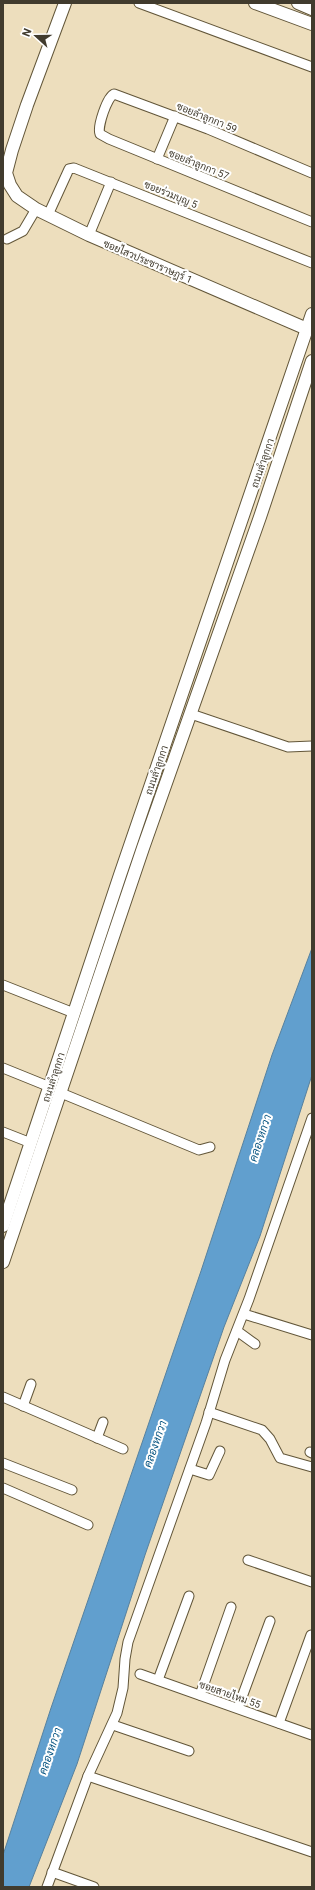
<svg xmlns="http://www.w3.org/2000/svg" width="315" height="1890" viewBox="0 0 315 1890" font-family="Roboto,Sarabun,sans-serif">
  <rect width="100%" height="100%" fill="#eddebd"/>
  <!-- water -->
  <path fill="#619fce" stroke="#57819e" d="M312,948V1075L260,1236L224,1327L145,1555L77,1764L29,1887H3V1855L51,1708L201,1271L272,1055Z"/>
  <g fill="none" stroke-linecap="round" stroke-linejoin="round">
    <!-- street casing -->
    <g stroke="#625639" stroke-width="11">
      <g id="street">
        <path d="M139,3L312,67"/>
        <path d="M157,159L175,116"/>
        <path d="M312,173L208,129L114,94C107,97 97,127 100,134L109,139L312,222"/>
        <path d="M48,215L69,169L74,168L312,263"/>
        <path d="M89,235L111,182"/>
        <path d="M7,239L23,231L36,209"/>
        <path d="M191,714L288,747L312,746"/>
        <path d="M3,985L74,1013"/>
        <path d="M3,1068L50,1087"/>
        <path d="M61,1093L199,1150L210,1147"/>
        <path d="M3,1132L31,1143"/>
        <path d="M244,1314L312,1335"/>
        <path d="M237,1331L255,1344"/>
        <path d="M3,1397L123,1449"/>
        <path d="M23,1406L31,1384"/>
        <path d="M209,1412L262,1430L270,1439L280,1458L312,1467"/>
        <path d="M97,1438L103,1422"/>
        <path d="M310,1452L312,1453"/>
        <path d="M3,1463L72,1490"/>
        <path d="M190,1469L209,1475L220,1451"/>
        <path d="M3,1488L88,1525"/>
        <path d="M248,1560L312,1582"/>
        <path d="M140,1674L312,1735"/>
        <path d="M158,1680L189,1596"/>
        <path d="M200,1695L231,1607"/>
        <path d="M238,1708L270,1621"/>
        <path d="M279,1723L311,1635"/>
        <path d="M113,1725L189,1751"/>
        <path d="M88,1776L312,1852"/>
        <path d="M52,1872L94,1887"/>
        <path d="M47,1887L88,1776L117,1713L123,1688L125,1659L128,1642L206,1423L225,1360L249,1299L312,1118"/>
      </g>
    </g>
    <!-- secondary casing -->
    <g stroke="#625639" stroke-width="14">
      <g id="secondary">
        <path d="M65,3L27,105L12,150L6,173L10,185L17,196L36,209L89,235L307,329"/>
        <path d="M255,3L312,24"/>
        <path d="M298,3L312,9"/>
        <path d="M3,1226L120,875L312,314"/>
        <path d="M3,1262L143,848L260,517L312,361"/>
      </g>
    </g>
    <!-- street -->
    <use href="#street" stroke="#fff" stroke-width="9"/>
    <!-- secondary -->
    <use href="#secondary" stroke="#fff" stroke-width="12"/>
  </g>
  <g text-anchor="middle" stroke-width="4" stroke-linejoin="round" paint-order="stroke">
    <!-- street labels -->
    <g font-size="10" fill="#413b2e" stroke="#fff">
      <text transform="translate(207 117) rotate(22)" y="4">ซอยลำลูกกา 59</text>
      <text transform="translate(199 164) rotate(22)" y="4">ซอยลำลูกกา 57</text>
      <text transform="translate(171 194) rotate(22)" y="4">ซอยร่วมบุญ 5</text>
      <text transform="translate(148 261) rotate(23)" y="4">ซอยไสวประชาราษฎร์ 1</text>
      <text transform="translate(262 463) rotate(-71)" y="4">ถนนลำลูกกา</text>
      <text transform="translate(156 770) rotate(-71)" y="4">ถนนลำลูกกา</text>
      <text transform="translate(53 1077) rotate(-72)" y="4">ถนนลำลูกกา</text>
      <text transform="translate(230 1694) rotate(19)" y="4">ซอยสายไหม 55</text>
    </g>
    <!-- water labels -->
    <g font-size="11" font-style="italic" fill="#075481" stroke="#fff">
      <text transform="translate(260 1138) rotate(-72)" y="4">คลองหกวา</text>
      <text transform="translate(155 1444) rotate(-71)" y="4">คลองหกวา</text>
      <text transform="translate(50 1751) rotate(-71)" y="4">คลองหกวา</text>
    </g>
  </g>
  <!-- border -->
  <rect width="315" height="1890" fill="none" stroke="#413b2e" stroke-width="8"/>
  <!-- north arrow -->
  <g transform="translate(36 36) rotate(291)" stroke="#ffffff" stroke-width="3" paint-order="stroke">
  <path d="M0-3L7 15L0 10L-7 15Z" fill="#413b2e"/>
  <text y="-6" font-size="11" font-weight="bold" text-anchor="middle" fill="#413b2e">N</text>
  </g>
</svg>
